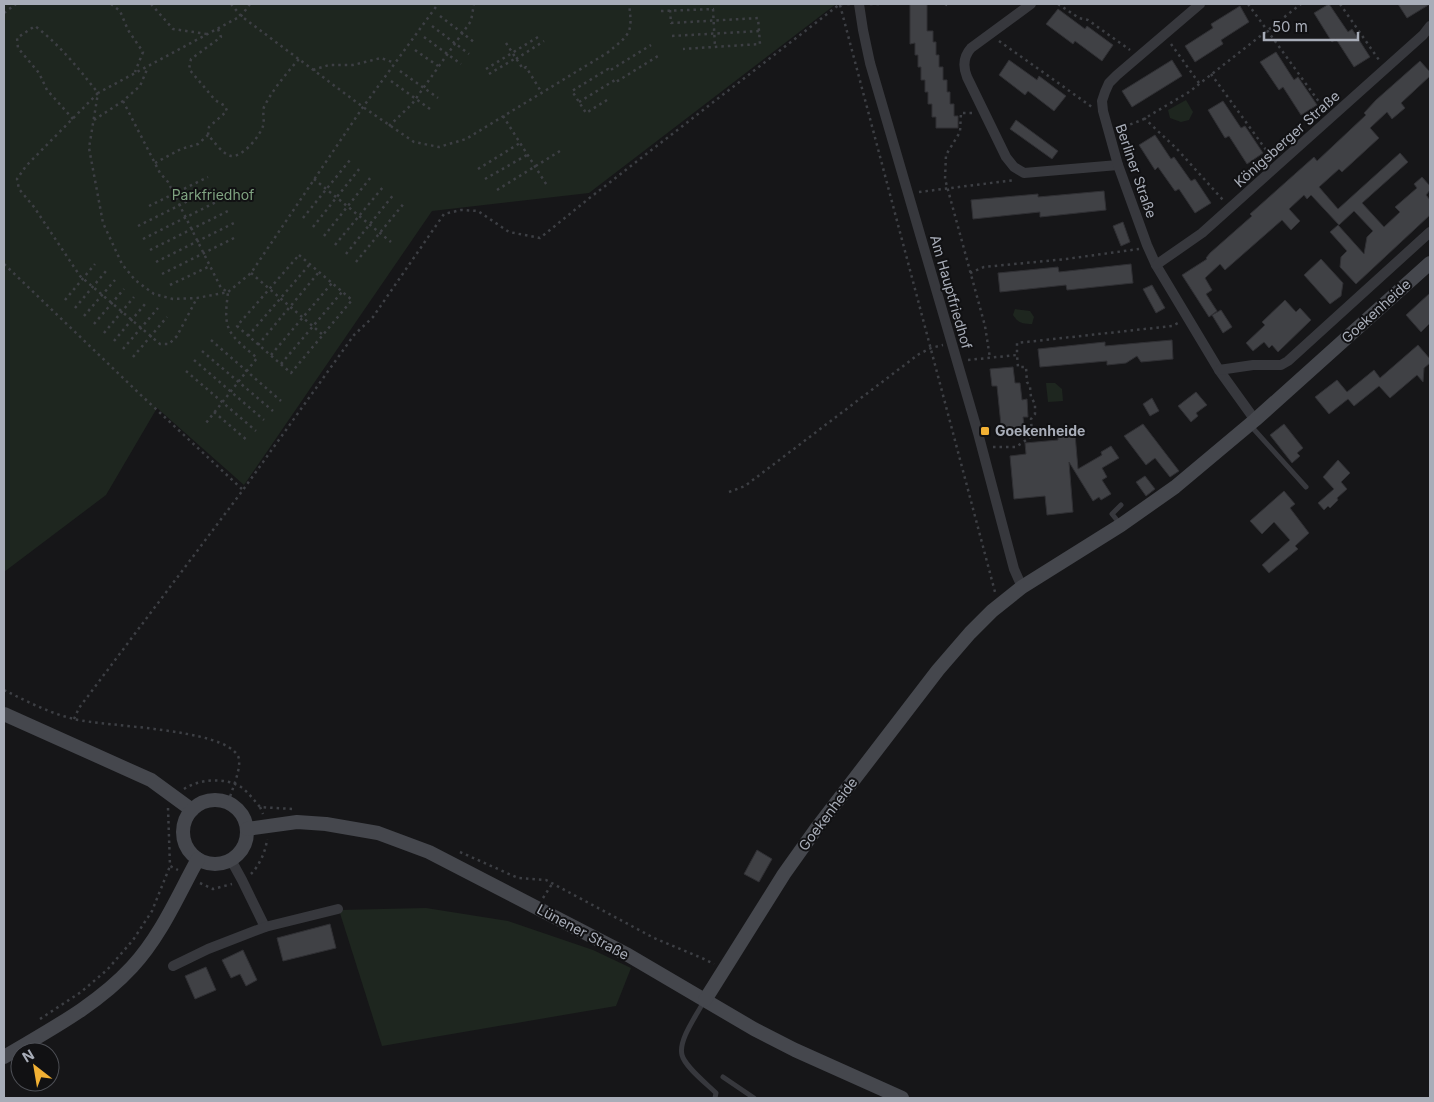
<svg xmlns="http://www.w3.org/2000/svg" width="1434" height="1102" viewBox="0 0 1434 1102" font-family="Inter,sans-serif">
  <rect width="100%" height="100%" fill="#161618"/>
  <!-- green -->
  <g fill="#1e261f">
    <path d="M4,4H836L589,193L432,211L244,485L157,408L106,495L4,572Z"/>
    <path d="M1186,100L1193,112L1189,120L1181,122L1170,118L1168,110Z"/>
    <path d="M1015,309L1030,311L1034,317L1032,324C1023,324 1018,323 1013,315Z"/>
    <path d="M1046,383H1055L1062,389L1063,401L1048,402Z"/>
    <path d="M426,908L508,921L593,950L631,968L616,1006L382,1046L339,910Z"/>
  </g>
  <!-- building -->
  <g fill="#404145" stroke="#303034">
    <path d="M910,4H927V31H933V42H936V55H939V67H943V80H947V92H950V104H954V116H958V128H936V117H932V104H928V92H925V80H921V67H918V55H915V43L910,44Z"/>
    <path d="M1329,4L1348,32L1352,29L1370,57L1354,67L1336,39L1332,42L1314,13Z"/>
    <path d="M1398,4H1430L1407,18Z"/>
    <path d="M1240,6L1249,22L1221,40L1223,44L1195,62L1185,46L1213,28L1211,24Z"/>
    <path d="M1058,9L1085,29L1087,26L1113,45L1102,61L1075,41L1073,44L1046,24Z"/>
    <path d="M1276,52L1294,80L1298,77L1317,105L1301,115L1283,87L1279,90L1260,62Z"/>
    <path d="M1009,60L1037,80L1039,76L1066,96L1054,111L1028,91L1025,95L999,75Z"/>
    <path d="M1172,60L1182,76L1132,107L1122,91Z"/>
    <path d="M1420,61L1430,72V76L1401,103L1405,108L1392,119L1387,112L1370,128L1379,138L1342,172L1339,169L1319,187L1338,209L1400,153L1408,162L1362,203L1384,227L1400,212L1395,207L1417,188L1414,184L1422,177L1430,186V190L1426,195L1430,200V215L1356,284L1340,267L1341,257L1347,251L1330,232L1338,225L1364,254L1367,237L1373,231L1354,211L1339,225L1311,195L1307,199L1304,195L1289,209L1300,221L1291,230L1282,220L1225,270L1220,264L1205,278L1212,290L1206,294L1217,311L1209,317L1182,275L1207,259L1206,258L1210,253L1252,216L1250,214L1314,157L1317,161L1366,115L1364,113L1376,100Z"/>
    <path d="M1223,101L1241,128L1245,126L1263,153L1247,164L1229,136L1225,138L1208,110Z"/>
    <path d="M1016,120L1058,151L1052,159L1010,129Z"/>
    <path d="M1155,135L1171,159L1174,157L1191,181L1195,179L1211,203L1195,213L1179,189L1175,191L1158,167L1155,170L1139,145Z"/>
    <path d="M1104,191L1106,210L1040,217V212L973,219L971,200L1038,194V197Z"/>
    <path d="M1123,222L1130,242L1121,246L1113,226Z"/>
    <path d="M1321,259L1343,283L1341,296L1330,304L1304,275Z"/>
    <path d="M1131,264L1133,283L1067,290L1066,285L1000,292L998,273L1058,267L1059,272Z"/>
    <path d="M1152,285L1165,308L1156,313L1143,289Z"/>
    <path d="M1430,293V323L1421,332L1406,315Z"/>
    <path d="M1285,300L1296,312L1300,308L1311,320L1278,352L1272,345L1269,348L1264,342L1253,351L1246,343L1265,325L1262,322Z"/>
    <path d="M1221,310L1232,327L1223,333L1212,315Z"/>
    <path d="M1172,340L1173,359L1141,362L1137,356L1126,363L1107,365V361L1040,367L1038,349L1105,342V346Z"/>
    <path d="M1418,345L1430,359V363L1424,368L1423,382L1417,375L1390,398L1379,386L1354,406L1348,399L1329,414L1315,397L1337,380L1347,392L1374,370L1380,378Z"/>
    <path d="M1013,367L1015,383H1020L1022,400L1027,399L1028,417H1023L1025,434L1002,435L997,386H992L990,369Z"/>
    <path d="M1196,392L1207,405L1196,413L1198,416L1191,422L1178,406Z"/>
    <path d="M1152,398L1159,411L1150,416L1143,404Z"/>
    <path d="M1143,424L1179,471L1170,477L1155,458L1146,465L1124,436Z"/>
    <path d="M1284,424L1303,448L1297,453L1300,456L1292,463L1270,435Z"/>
    <path d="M1075,434L1078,469L1102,455L1101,452L1111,446L1119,458L1102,468L1107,477L1102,480L1111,494L1101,500L1099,497L1093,501L1069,462L1073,512L1047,515L1045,496L1014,499L1010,456L1026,454L1025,443L1058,440V435Z"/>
    <path d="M1338,460L1350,473L1341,482L1347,489L1337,498L1338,500L1330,508L1328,506L1324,510L1318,503L1334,489L1323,477Z"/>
    <path d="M1145,476L1155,489L1146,496L1136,482Z"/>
    <path d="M1284,491L1295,504L1290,508L1309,533L1295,546L1298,549L1269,573L1262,565L1290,540L1274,522L1262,534L1250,521Z"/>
    <path d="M757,850L772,859L759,882L744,874Z"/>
    <path d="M330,924L336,948L283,961L277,938Z"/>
    <path d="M243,950L257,980L246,986L240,974L231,978L222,960Z"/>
    <path d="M206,967L216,990L195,999L185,976Z"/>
  </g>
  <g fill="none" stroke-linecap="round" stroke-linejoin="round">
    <!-- path -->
    <g stroke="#3d3f44" stroke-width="2.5" stroke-dasharray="2.5 4" stroke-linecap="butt">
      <path d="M111,4L120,11L128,30L143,52L135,72"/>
      <path d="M151,4L173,29L207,34"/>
      <path d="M231,4L241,16L363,107L414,142L439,147L466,139L607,53C630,34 633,34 629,4"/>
      <path d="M250,4L241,16L98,93L89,148L103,223L122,264L135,280L154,294L173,299L197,298L228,292L251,273L363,107L438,4"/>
      <path d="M870,4H882"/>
      <path d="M945,4L949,6"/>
      <path d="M1058,4L1079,18L1088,20L1130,50"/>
      <path d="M1248,4L1325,110"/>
      <path d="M1340,4L1379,60"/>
      <path d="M840,5L995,592"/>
      <path d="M670,10L671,23L758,18L760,44L683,49"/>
      <path d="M661,11L713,9L715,47"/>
      <path d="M4,13L16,4"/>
      <path d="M440,16L474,42"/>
      <path d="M432,26L469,54"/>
      <path d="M218,29L221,37L191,59L189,69L215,100L225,106L227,111L209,127L208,135C214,141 222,154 231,156C242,158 260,136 263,126C265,120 262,113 264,107C273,89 286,74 299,59"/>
      <path d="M672,36L759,31"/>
      <path d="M424,37L461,64"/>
      <path d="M999,41L1092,107"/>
      <path d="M506,43L523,69L526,67L542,93"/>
      <path d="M1171,44L1199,83"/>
      <path d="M415,50L438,66"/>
      <path d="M516,59L544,41"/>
      <path d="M486,69L538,37"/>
      <path d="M313,70L329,65H353L381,58L395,63"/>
      <path d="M400,71L438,98"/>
      <path d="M489,74L516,58"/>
      <path d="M1211,74L1272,158"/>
      <path d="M391,81L430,109"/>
      <path d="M607,100L586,113L572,91L608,69L609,71L651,45"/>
      <path d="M123,101L160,173L168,182L221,288L228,292C227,303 224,318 229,329C234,340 248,350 257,358L206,423"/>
      <path d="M579,102L615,80L616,82L658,56"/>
      <path d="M972,113H961L960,132L946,155L945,179L985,326L990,358"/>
      <path d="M503,116L548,187"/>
      <path d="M1144,118L1177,149L1223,200"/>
      <path d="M73,119L47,90L39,73L18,48L17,38L35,26C60,45 79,69 98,93L26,166L17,179L19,189L34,207L80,276L160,344H169L177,336L197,298"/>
      <path d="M94,120L123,101L140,86L148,67"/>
      <path d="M389,126L412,104L471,21L474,4"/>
      <path d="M1118,129L1142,120L1189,92L1301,4"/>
      <path d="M155,163L181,149L198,144L208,135"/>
      <path d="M478,169L520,143"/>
      <path d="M314,179L391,242"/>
      <path d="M485,179L527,155"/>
      <path d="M497,190L560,151"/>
      <path d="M919,192L1015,180"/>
      <path d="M149,206L208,177"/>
      <path d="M303,218L350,160"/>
      <path d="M138,226L214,188"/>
      <path d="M313,227L360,168"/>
      <path d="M324,236L371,177"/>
      <path d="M143,239L224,198"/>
      <path d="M335,245L383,187"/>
      <path d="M150,250L230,210"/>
      <path d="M346,254L394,194"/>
      <path d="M299,255L352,300L291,373L237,326Z"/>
      <path d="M156,262L234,223"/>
      <path d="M356,262L405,202"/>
      <path d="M4,264L143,397L243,490"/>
      <path d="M251,273L323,335"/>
      <path d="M970,273L984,267L1066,259L1139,249"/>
      <path d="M162,274L236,237"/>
      <path d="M170,285L210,266"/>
      <path d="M65,300L95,264"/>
      <path d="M75,308L106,271"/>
      <path d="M84,316L115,280"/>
      <path d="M94,324L124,289"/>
      <path d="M104,333L134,297"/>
      <path d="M248,336L310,264"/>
      <path d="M211,340L281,401"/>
      <path d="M114,341L145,304"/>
      <path d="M258,345L319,272"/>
      <path d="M123,349L158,308"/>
      <path d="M202,351L273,411"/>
      <path d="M271,355L332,283"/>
      <path d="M133,357L167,317"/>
      <path d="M194,360L264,420"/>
      <path d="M968,360L1017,355V343L1172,326L1178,323"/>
      <path d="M281,364L342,292"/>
      <path d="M186,371L256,431"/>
      <path d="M214,412L248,441"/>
      <path d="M1032,436L1074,428"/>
      <path d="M993,447H1016L1032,436L1031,419L1035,414V404L1031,397L1030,387L1027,382L1026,367H1018L1017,355"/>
      <path d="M729,492L745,486L919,354L931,348L943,345"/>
      <path d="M4,690C26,701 49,713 74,719C106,727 223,728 238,756C243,766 231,792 228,803"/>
      <path d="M74,719L79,708L243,490L354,335L373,317L444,214L461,210L478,211L509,232L540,238L587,200L840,4H850"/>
      <path d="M184,789C199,779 225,777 241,787C248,792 254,800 260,807L292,809"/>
      <path d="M260,807L263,814"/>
      <path d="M168,808L170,866L178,870"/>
      <path d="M460,852L518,878L546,880L654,938L704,959L714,964"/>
      <path d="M251,874C259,866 266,851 267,839"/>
      <path d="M200,883L213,889L232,884"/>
      <path d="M543,898L552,884"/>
      <path d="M40,1019L81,992L107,970L133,940L152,911L170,866"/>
    </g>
    <!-- service -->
    <g stroke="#37383d" stroke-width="5">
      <path d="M1250,425L1306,487"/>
      <path d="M1121,525L1112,514L1121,505"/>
      <path d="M704,1001C697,1015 678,1040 682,1055C685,1067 707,1084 716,1093L715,1098"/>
      <path d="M723,1077L754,1098"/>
    </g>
    <!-- minor -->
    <g stroke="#37383d" stroke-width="10">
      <path d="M859,4L863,30L870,63L978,433L1014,569L1022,587"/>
      <path d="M1031,4L971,48C963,57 963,67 967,77L1006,157L1014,167L1024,173L1118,165"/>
      <path d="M1200,4L1117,75L1109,83L1105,92L1102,101L1103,111L1118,165L1147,245L1156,265L1219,370L1255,420"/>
      <path d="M1156,265L1202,233L1423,35L1430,26"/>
      <path d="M1219,370L1253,365H1281L1288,361L1430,232"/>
      <path d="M231,860L242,880L265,927"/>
      <path d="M173,966L208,949L265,927L338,909"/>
    </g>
    <!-- secondary -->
    <g stroke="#45474d" stroke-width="14">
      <path d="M4,714L151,780L192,810"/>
      <circle cx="215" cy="832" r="32"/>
      <path d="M247,829L297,822L326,824L378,833L429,852L628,955L754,1029L795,1050L902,1098"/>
      <path d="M705,1000L784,874L816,829L938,670L970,633L992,611L1022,587L1121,525L1175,487L1255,420L1430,263"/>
      <path d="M4,1057C49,1030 96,1006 132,967C161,936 178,895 198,859"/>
    </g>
  </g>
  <!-- markers -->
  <rect fill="#f2b134" stroke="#111113" stroke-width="2" x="980" y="426" width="10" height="10" rx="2.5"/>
  <g text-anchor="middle" stroke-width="4" stroke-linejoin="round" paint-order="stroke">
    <!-- street labels -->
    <g font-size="14" fill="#a8adb8" stroke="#111113">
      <text transform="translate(1287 139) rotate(-42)" y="5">Königsberger Straße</text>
      <text transform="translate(1136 171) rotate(71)" y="5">Berliner Straße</text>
      <text transform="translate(951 292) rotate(74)" y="5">Am Hauptfriedhof</text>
      <text transform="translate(1376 311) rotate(-42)" y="5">Goekenheide</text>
      <text transform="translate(828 814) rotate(-53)" y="5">Goekenheide</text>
      <text transform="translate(583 932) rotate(28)" y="5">Lünener Straße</text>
    </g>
    <!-- park labels -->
    <g font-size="14" fill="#7fa381" stroke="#111113">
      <text x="213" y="200">Parkfriedhof</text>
    </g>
    <!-- poi labels -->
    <g font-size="14" font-weight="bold" fill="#a8adb8" stroke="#111113" text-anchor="start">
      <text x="995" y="436">Goekenheide</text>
    </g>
  </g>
  <!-- border -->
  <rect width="1434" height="1102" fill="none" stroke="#a8adb8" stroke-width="10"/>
  <!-- north arrow -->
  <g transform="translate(35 1067) rotate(329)"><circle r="24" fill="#111113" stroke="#4d4f55"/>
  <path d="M0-4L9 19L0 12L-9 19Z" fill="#f2b134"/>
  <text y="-8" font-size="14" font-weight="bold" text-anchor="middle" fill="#a8adb8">N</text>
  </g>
  <!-- scale -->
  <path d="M1264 32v8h94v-8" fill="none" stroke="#a8adb8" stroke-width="2.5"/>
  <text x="1272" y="32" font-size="15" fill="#a8adb8" stroke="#111113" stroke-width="4" paint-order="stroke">50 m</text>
</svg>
